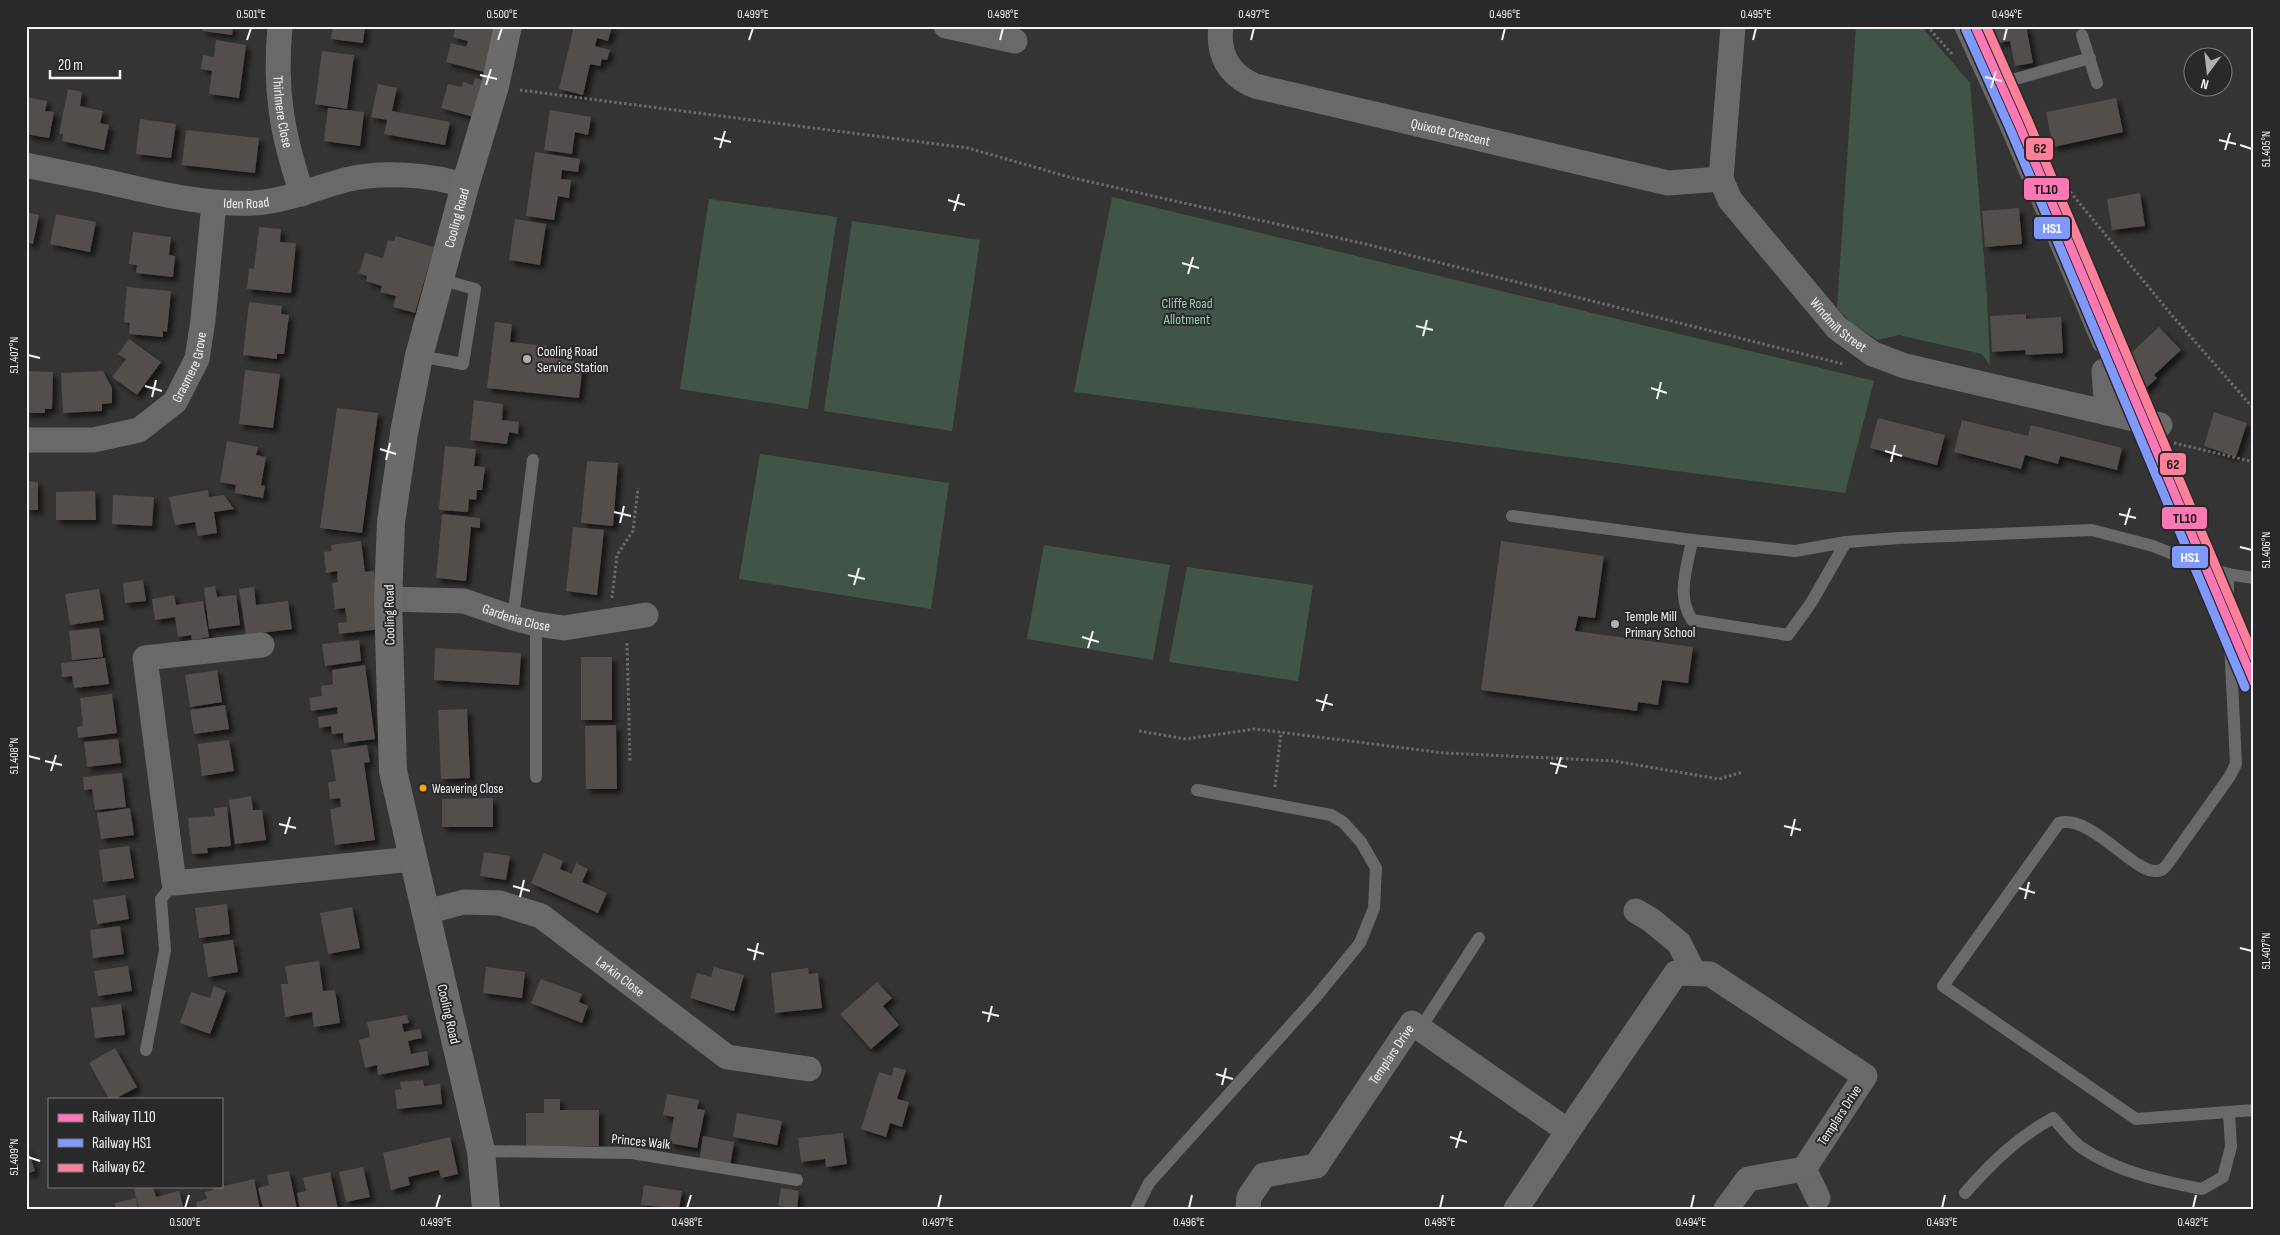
<svg xmlns="http://www.w3.org/2000/svg" width="2280" height="1235" viewBox="0 0 2280 1235" font-family="'Sofia Sans Condensed',sans-serif">
  <defs>
    <filter id="shadow"><feDropShadow dx="4.5" dy="4.5" stdDeviation="2.5" flood-color="#0009"/></filter>
  </defs>
  <rect width="100%" height="100%" fill="#343435"/>
  <!-- green -->
  <g fill="#405547">
    <path d="M1856,26H1921L1970,83L1987,297L1990,366L1982,354L1899,335L1878,340L1851,323L1837,308Z"/>
    <path d="M1112,197L1874,381L1845,493L1074,392Z"/>
    <path d="M709,199L837,217L808,409L680,389Z"/>
    <path d="M852,221L980,240L952,431L824,411Z"/>
    <path d="M760,454L949,483L931,609L739,579Z"/>
    <path d="M1044,545L1170,565L1153,660L1027,639Z"/>
    <path d="M1187,567L1313,585L1298,681L1169,662Z"/>
  </g>
  <!-- building -->
  <g fill="#524d4c" filter="url(#shadow)">
    <path d="M203,26H233L232,35L202,31Z"/>
    <path d="M333,26H365L363,43L331,39Z"/>
    <path d="M456,26H500L488,73L446,62L451,43L466,47L468,41L453,37Z"/>
    <path d="M574,26H612L608,41L597,38L595,46L610,50L607,60L602,59L600,66L590,64L583,95L559,89Z"/>
    <path d="M1994,26H2026L2033,63L2015,66L2010,41L1998,43Z"/>
    <path d="M216,40L246,45L239,98L209,94L212,71L201,69L203,55L214,57Z"/>
    <path d="M322,51L354,55L347,109L315,104Z"/>
    <path d="M475,78L491,83L481,119L441,108L448,84L462,87L463,82L473,85Z"/>
    <path d="M378,84L397,88L392,111L450,122L445,145L384,134L387,120L371,117Z"/>
    <path d="M68,89L82,92L80,106L103,111L100,123L109,125L104,150L62,141L63,134H59Z"/>
    <path d="M26,97L47,101L45,111L54,112L49,138L26,134Z"/>
    <path d="M2116,98L2123,132L2053,147L2046,112Z"/>
    <path d="M328,108L364,112L360,146L324,141Z"/>
    <path d="M550,110L591,117L588,135L575,132L572,154L544,150Z"/>
    <path d="M140,119L176,124L171,158L136,154Z"/>
    <path d="M186,130L259,138L255,173L182,165Z"/>
    <path d="M535,152L580,159L578,172L562,170L561,179L571,180L569,198L558,196L554,220L526,216Z"/>
    <path d="M2140,193L2145,226L2112,230L2107,199Z"/>
    <path d="M2019,208L2022,244L1985,247L1982,211Z"/>
    <path d="M26,212L39,215L33,244L26,242Z"/>
    <path d="M56,214L96,222L90,252L50,244Z"/>
    <path d="M515,219L546,224L540,265L509,260Z"/>
    <path d="M259,227L281,229L280,242L296,243L291,293L247,289L249,268L254,269Z"/>
    <path d="M133,232L171,237L169,255L175,256L173,277L136,273L137,265L129,264Z"/>
    <path d="M396,236L434,247L415,313L393,307L396,296L380,292L382,286L366,281L367,276L359,273L365,253L383,258L388,240L394,241Z"/>
    <path d="M127,287L171,291L167,332L163,331V337L129,334L130,323L124,322Z"/>
    <path d="M249,302L282,306L281,314L289,315L284,354H277V359L243,355Z"/>
    <path d="M2026,314V319L2061,317L2063,353L2026,355L2025,350L1992,352L1990,316Z"/>
    <path d="M495,322L512,324L510,342L547,346L545,357L583,362L579,398L487,388Z"/>
    <path d="M2159,327L2181,350L2154,375L2157,378L2143,391L2119,364Z"/>
    <path d="M129,339L161,362L137,395L112,377L126,359L118,354Z"/>
    <path d="M245,370L280,374L273,428L239,424Z"/>
    <path d="M26,371L53,372L52,409H45V413H26Z"/>
    <path d="M103,371L112,388V403L102,404V411L63,413L61,373Z"/>
    <path d="M474,400L503,404L502,420L519,422L518,434L509,432L507,444L470,440Z"/>
    <path d="M337,408L378,413L362,533L320,528Z"/>
    <path d="M2214,412L2247,423L2236,457L2204,446Z"/>
    <path d="M1878,418L1945,435L1937,465L1870,448Z"/>
    <path d="M1962,420L2028,436L2031,425L2122,448L2117,470L2060,456L2058,464L2025,455L2021,469L1954,452Z"/>
    <path d="M227,441L258,447L256,455L266,457L261,485L265,486L263,498L235,493L236,485L220,482Z"/>
    <path d="M445,446L476,449L474,466L485,467L482,490H477L476,500L469,499L468,512L439,510Z"/>
    <path d="M587,461L618,463L613,526L581,523Z"/>
    <path d="M26,481L38,482V510H26Z"/>
    <path d="M208,490L209,497L224,495L234,509L214,512L217,533L198,536L195,522L175,525L169,497Z"/>
    <path d="M95,491L96,520H56V492Z"/>
    <path d="M113,495L154,497L152,526L112,524Z"/>
    <path d="M442,514L480,518V528L471,527L466,581L436,578Z"/>
    <path d="M573,527L604,530L597,595L566,591Z"/>
    <path d="M361,541L365,572L374,571L381,629L339,634L338,623L347,622L345,608L335,609L332,583L338,582L337,571L326,573L324,552L332,551L331,545Z"/>
    <path d="M1501,541L1604,556L1595,618L1578,616L1575,631L1693,647L1688,683L1662,680L1658,705L1638,702L1637,711L1481,690Z"/>
    <path d="M143,580L146,601L125,603L123,583Z"/>
    <path d="M215,586L217,597L236,595L240,625L209,629L204,588Z"/>
    <path d="M254,587L256,605L288,601L292,629L246,635L239,589Z"/>
    <path d="M99,589L104,620L70,625L65,594Z"/>
    <path d="M174,595L176,605L203,601L209,637L192,640L191,635L178,637L175,617L155,620L152,599Z"/>
    <path d="M99,628L103,657L72,660L69,631Z"/>
    <path d="M359,640L361,661L325,666L322,644Z"/>
    <path d="M435,648L521,653L519,685L434,680Z"/>
    <rect x="581" y="657" width="31" height="63"/>
    <path d="M105,658L109,684L74,688L72,676L62,677L61,663Z"/>
    <path d="M365,665L375,739L344,743L343,733L332,734L331,726L319,728L318,717L338,714L337,707L311,711L309,698L322,696L321,686L333,684L332,670Z"/>
    <path d="M217,670L222,702L190,707L185,675Z"/>
    <path d="M112,694L117,733L78,738L77,727L83,726L80,698Z"/>
    <path d="M225,705L229,729L194,734L190,710Z"/>
    <path d="M467,709L470,778L441,779L438,710Z"/>
    <path d="M616,725L617,789H586L585,726Z"/>
    <path d="M118,739L121,763L87,767L84,742Z"/>
    <path d="M229,740L234,771L202,776L198,744Z"/>
    <path d="M367,745L370,762L364,763L375,840L335,845L330,809L341,807L340,798L330,799L328,782L336,781L331,750Z"/>
    <path d="M122,773L126,807L95,810L92,789L84,790L83,777Z"/>
    <path d="M251,796L253,810H262L266,840L235,844L229,800Z"/>
    <path d="M493,798V827H442V799Z"/>
    <path d="M227,807L231,846L207,848L208,853L192,854L188,818L215,816L214,808Z"/>
    <path d="M130,808L134,835L101,839L97,813Z"/>
    <path d="M129,846L134,878L103,882L99,850Z"/>
    <path d="M484,852L510,856L506,880L480,876Z"/>
    <path d="M544,853L563,861L560,869L572,874L576,863L588,869L582,882L607,893L598,913L531,883Z"/>
    <path d="M125,895L129,919L97,924L93,900Z"/>
    <path d="M227,904L230,934L199,938L195,908Z"/>
    <path d="M352,907L360,948L328,954L320,913Z"/>
    <path d="M120,926L124,954L93,958L90,930Z"/>
    <path d="M233,940L238,972L208,977L203,944Z"/>
    <path d="M319,961L323,991L335,990L340,1023L314,1027L312,1012L285,1017L281,984H288L285,966Z"/>
    <path d="M128,966L132,991L98,996L94,971Z"/>
    <path d="M486,967L525,972L522,998L483,993Z"/>
    <path d="M714,967L744,975L734,1011L690,998L697,973L711,977Z"/>
    <path d="M808,968L809,974L818,973L822,1008L775,1013L771,973Z"/>
    <path d="M541,979L582,994L579,1002L588,1006L582,1023L531,1003Z"/>
    <path d="M877,982L892,998L883,1006L899,1025L871,1049L840,1014Z"/>
    <path d="M214,986L226,991L210,1034L180,1023L191,992L210,998Z"/>
    <path d="M121,1004L125,1035L95,1038L91,1008Z"/>
    <path d="M407,1015L409,1023L402,1024L404,1032L420,1029L422,1038L408,1041L411,1054L427,1051L429,1065L378,1075L377,1065L365,1068L359,1040L370,1037L367,1022Z"/>
    <path d="M115,1048L137,1087L115,1099H109L89,1063Z"/>
    <path d="M894,1067L906,1070L897,1099L909,1102L902,1127L890,1123L886,1137L861,1129L879,1072L892,1076Z"/>
    <path d="M423,1080L424,1086L440,1084L442,1104L397,1109L395,1090L401,1089L400,1082Z"/>
    <path d="M667,1094L699,1100L697,1109L705,1110L697,1148L669,1143L674,1117L663,1115Z"/>
    <path d="M544,1099H560V1110H599V1146H526V1113H544Z"/>
    <path d="M737,1113L782,1121L777,1145L733,1137Z"/>
    <path d="M843,1133L847,1164L826,1167L825,1159L801,1162L798,1138Z"/>
    <path d="M703,1136L734,1142L730,1166L699,1162Z"/>
    <path d="M450,1137L458,1174L441,1178L439,1170L408,1177L410,1185L391,1190L383,1153Z"/>
    <path d="M26,1143L35,1171L26,1174Z"/>
    <path d="M363,1167L370,1197L346,1202L339,1172Z"/>
    <path d="M289,1171L297,1209H263L258,1188L269,1185L267,1175Z"/>
    <path d="M330,1172L338,1209H300L297,1193L306,1191L303,1178Z"/>
    <path d="M221,1176L224,1186L254,1179L260,1209H197L196,1202L207,1199L205,1192L213,1190L212,1186H221Z"/>
    <path d="M644,1185L682,1191L679,1209L641,1205Z"/>
    <path d="M144,1186H153L156,1197L179,1191L184,1209H139L134,1189Z"/>
    <path d="M781,1188L799,1191L797,1209L778,1206Z"/>
    <path d="M136,1198L138,1209H116L115,1203Z"/>
  </g>
  <g fill="none" stroke-linecap="round" stroke-linejoin="round">
    <!-- path -->
    <g stroke="#6b6b6c" stroke-width="3" stroke-dasharray="2.5 2.5" stroke-linecap="butt">
      <path d="M1927,26L1952,54"/>
      <path d="M520,90L968,148L1069,177L1365,244L1843,364"/>
      <path d="M2067,188L2170,313L2254,409"/>
      <path d="M2174,443L2254,462"/>
      <path d="M612,598L617,555L633,531L638,488"/>
      <path d="M627,643L630,762"/>
      <path d="M1139,731L1186,739L1255,729L1444,753L1614,761L1719,779L1743,772"/>
      <path d="M1275,787L1281,732"/>
    </g>
    <!-- service -->
    <g stroke="#6a6969" stroke-width="12">
      <path d="M2082,35L2097,83"/>
      <path d="M1994,85L2090,58"/>
      <path d="M419,356L463,364L475,289L439,279"/>
      <path d="M1512,516L1692,540"/>
      <path d="M1846,542L1811,603L1788,635L1692,620C1676,595 1687,569 1692,540L1795,551L1846,542L1899,538L2092,530L2153,546L2210,569L2233,575L2254,578"/>
      <path d="M2228,574V600L2236,764L2230,776L2169,862C2166,866 2163,871 2157,871C2134,874 2091,814 2059,823L1943,986L2136,1119L2254,1110"/>
      <path d="M513,618L533,460"/>
      <path d="M536,777V624"/>
      <path d="M1420,1029L1479,938"/>
      <path d="M146,1050L165,950L161,899L174,883"/>
      <path d="M481,1151L632,1153L797,1180"/>
      <path d="M1965,1193C1991,1163 2018,1137 2053,1118C2062,1127 2071,1141 2082,1148C2117,1172 2161,1181 2202,1189L2223,1177L2231,1147L2229,1112"/>
      <path d="M1136,1209L1149,1183L1315,998L1360,943L1374,908L1376,868L1361,842L1343,822L1331,815L1197,790"/>
    </g>
    <!-- minor -->
    <g stroke="#6a6969" stroke-width="25">
      <path id="s1" d="M280,26C274,90 282,134 302,194"/>
      <path d="M946,26L1015,41"/>
      <path id="s2" d="M1221,26C1217,55 1229,75 1255,86L1668,183L1721,179"/>
      <path id="s3" d="M1733,26L1721,179L1730,200L1837,328L1873,354L1905,366L2160,425"/>
      <path d="M1967,26L2010,120L2104,341"/>
      <path id="s4" d="M26,165C53,171 81,176 108,182C157,193 203,205 254,203C286,201 315,188 345,180C380,171 432,174 465,186"/>
      <path d="M2104,371L2107,413"/>
      <path id="s5" d="M26,440H93L139,430L175,402L197,359L203,320L214,203"/>
      <path id="s6" d="M388,599L464,601L513,618L536,624L564,628L646,615"/>
      <path d="M262,645L145,658L174,883L413,859"/>
      <path d="M1636,911L1651,920L1679,943L1694,973"/>
      <path id="s7" d="M426,912L464,902L500,903L541,916L727,1057L809,1069"/>
      <path d="M1804,1169L1818,1198"/>
      <path id="s8" d="M1248,1209L1249,1197L1264,1175L1316,1166L1412,1023L1568,1131L1676,973L1710,974L1865,1076L1804,1169L1748,1179L1726,1209"/>
      <path d="M1516,1209L1568,1131"/>
    </g>
    <!-- secondary -->
    <path stroke="#6b6b6b" stroke-width="28" id="s9" d="M486,1209L481,1151L393,771L388,599L391,522L404,433L419,356L465,186L495,86L508,26"/>
    <!-- rail-1 casing -->
    <g stroke="#29292c" stroke-width="12">
      <path id="rail-1" d="M1975,26L2020,127L2254,682"/>
    </g>
    <!-- rail-2 casing -->
    <g stroke="#29292c" stroke-width="12">
      <path id="rail-2" d="M1966,30L2011,131L2245,687"/>
    </g>
    <!-- rail-3 casing -->
    <g stroke="#29292c" stroke-width="12">
      <path id="rail-3" d="M1986,26L2029,123L2254,657"/>
    </g>
    <!-- rail-1 -->
    <use href="#rail-1" stroke="#fc78b4" stroke-width="9"/>
    <!-- rail-2 -->
    <use href="#rail-2" stroke="#8099ff" stroke-width="9"/>
    <!-- rail-3 -->
    <use href="#rail-3" stroke="#ff8098" stroke-width="9"/>
  </g>
  <!-- ticks -->
  <path fill="none" stroke="#f3f3f6" stroke-width="2" d="M247,40L251,28M498,40L502,28M749,40L753,28M1000,40L1003,28M1251,40L1254,28M1502,40L1505,28M1753,40L1756,28M2004,40L2007,28M480,75L497,79M1985,77L2002,81M486,85L491,69M1991,88L1996,71M714,138L731,142M2219,140L2236,144M2240,145L2252,149M720,148L725,131M2225,150L2230,133M948,200L965,205M954,211L959,194M1182,263L1199,268M1188,274L1193,257M1416,326L1433,330M1423,336L1427,320M28,355L40,358M145,386L162,391M1651,388L1667,393M152,397L156,380M1657,399L1661,382M380,449L396,454M1885,451L1902,456M386,460L390,443M1891,462L1895,445M614,512L631,516M2119,514L2136,518M620,523L624,506M2125,525L2130,508M2240,547L2252,550M848,575L865,579M854,585L859,568M1082,637L1099,642M1088,648L1093,631M1316,700L1333,705M1322,711L1327,694M28,756L40,759M45,761L62,765M1550,763L1567,767M51,771L56,755M1556,774L1561,757M279,824L296,828M1784,826L1801,830M285,834L290,817M1791,836L1795,819M513,886L530,891M2019,888L2035,893M520,897L524,880M2025,899L2029,882M2240,948L2252,951M747,949L764,954M754,960L758,943M982,1012L999,1016M988,1022L992,1006M1216,1074L1233,1079M1222,1085L1226,1068M1450,1137L1467,1142M1456,1148L1461,1131M28,1157L40,1161M185,1208L189,1195M436,1208L440,1195M687,1208L691,1195M938,1208L941,1195M1189,1208L1192,1195M1440,1208L1443,1195M1691,1208L1694,1195M1942,1208L1945,1195M2193,1208L2196,1195"/>
  <!-- markers -->
  <g fill="#b0b0b2" stroke="#29292c" stroke-width="2">
    <circle cx="527" cy="359" r="5"/>
    <circle cx="1615" cy="624" r="5"/>
  </g>
  <circle fill="#f7a600" stroke="#29292c" stroke-width="2" cx="423" cy="788" r="4.5"/>
  <g text-anchor="middle" stroke-width="4" stroke-linejoin="round" paint-order="stroke">
    <!-- bus labels -->
    <g font-size="13" fill="#f3f3f6" stroke="#29292c" text-anchor="start">
      <text x="432" y="793">Weavering Close</text>
    </g>
    <!-- street labels -->
    <g font-size="14" fill="#f3f3f6" stroke="#29292c">
      <text dy="5" stroke="none"><textPath href="#s1" startOffset="86">Thirlmere Close</textPath></text>
      <text dy="5" stroke="none"><textPath href="#s2" startOffset="276">Quixote Crescent</textPath></text>
      <text dy="5" stroke="none"><textPath href="#s4" startOffset="224">Iden Road</textPath></text>
      <text dy="5" stroke="none"><textPath href="#s9" startOffset="1009">Cooling Road</textPath></text>
      <text dy="5" stroke="none"><textPath href="#s3" startOffset="342">Windmill Street</textPath></text>
      <text dy="5" stroke="none"><textPath href="#s5" startOffset="198">Grasmere Grove</textPath></text>
      <text transform="translate(389 615) rotate(-91)" y="5">Cooling Road</text>
      <text dy="5" stroke="none"><textPath href="#s6" startOffset="131">Gardenia Close</textPath></text>
      <text dy="5" stroke="none"><textPath href="#s7" startOffset="218">Larkin Close</textPath></text>
      <text transform="translate(449 1014) rotate(77)" y="5">Cooling Road</text>
      <text dy="5" stroke="none"><textPath href="#s8" startOffset="226">Templars Drive</textPath></text>
      <text transform="translate(1839 1115) rotate(-57)" y="5">Templars Drive</text>
      <text transform="translate(641 1141) rotate(6)" y="5">Princes Walk</text>
    </g>
    <!-- park labels -->
    <g font-size="14" fill="#9bcead" stroke="#29292c">
      <text x="1187" y="308">Cliffe Road<tspan x="1187" dy="16">Allotment</tspan></text>
    </g>
    <!-- poi labels -->
    <g font-size="14" fill="#f3f3f6" stroke="#29292c" text-anchor="start">
      <text x="537" y="356">Cooling Road<tspan x="537" dy="16">Service Station</tspan></text>
      <text x="1625" y="621">Temple Mill<tspan x="1625" dy="16">Primary School</tspan></text>
    </g>
  </g>
  <g stroke="#29292c" stroke-width="2">
    <rect x="2025" y="137" width="29" height="24" rx="5" fill="#ff8098"/>
    <rect x="2023" y="177" width="47" height="24" rx="5" fill="#fc78b4"/>
    <rect x="2033" y="216" width="38" height="24" rx="5" fill="#8099ff"/>
    <rect x="2159" y="452" width="28" height="24" rx="5" fill="#ff8098"/>
    <rect x="2161" y="506" width="47" height="24" rx="5" fill="#fc78b4"/>
    <rect x="2171" y="545" width="38" height="24" rx="5" fill="#8099ff"/>
  </g>
  <g font-size="14" text-anchor="middle" font-weight="bold" fill="#fff">
    <text x="2052" y="233">HS1</text>
    <text x="2190" y="562">HS1</text>
  </g>
  <g font-size="14" text-anchor="middle" font-weight="bold" fill="#111">
    <text x="2040" y="153">62</text>
    <text x="2046" y="194">TL10</text>
    <text x="2173" y="469">62</text>
    <text x="2185" y="523">TL10</text>
  </g>
  <!-- border -->
  <rect width="2280" height="1235" fill="none" stroke="#29292c" stroke-width="55"/>
  <!-- legend -->
  <rect x="48" y="1098" width="175" height="90" fill="#29292c" stroke="#7a7a7d"/>
  <rect x="58" y="1114" width="25" height="8" fill="#fc78b4" stroke="#7a7a7d"/>
  <text x="92" y="1122" font-size="15" fill="#f3f3f6">Railway TL10</text>
  <rect x="58" y="1139" width="25" height="8" fill="#8099ff" stroke="#7a7a7d"/>
  <text x="92" y="1148" font-size="15" fill="#f3f3f6">Railway HS1</text>
  <rect x="58" y="1164" width="25" height="8" fill="#ff8098" stroke="#7a7a7d"/>
  <text x="92" y="1172" font-size="15" fill="#f3f3f6">Railway 62</text>
  <!-- north arrow -->
  <g transform="translate(2208 72) rotate(195)"><circle r="24" fill="#29292c" stroke="#7a7a7d"/>
  <path d="M0-4L9 19L0 12L-9 19Z" fill="#b0b0b2"/>
  <text y="-8" font-size="14" font-weight="bold" text-anchor="middle" fill="#f3f3f6">N</text>
  </g>
  <!-- scale -->
  <path d="M50 70v8h70v-8" fill="none" stroke="#f3f3f6" stroke-width="2.5"/>
  <text x="58" y="70" font-size="15" fill="#f3f3f6" stroke="#29292c" stroke-width="4" paint-order="stroke">20 m</text>
  <rect x="28" y="28" width="2224" height="1180" fill="none" stroke="#f3f3f6" stroke-width="2"/>
  <g font-size="12" text-anchor="middle" fill="#f3f3f6">
    <text x="251" y="18">0.501°E</text>
    <text x="502" y="18">0.500°E</text>
    <text x="753" y="18">0.499°E</text>
    <text x="1003" y="18">0.498°E</text>
    <text x="1254" y="18">0.497°E</text>
    <text x="1505" y="18">0.496°E</text>
    <text x="1756" y="18">0.495°E</text>
    <text x="2007" y="18">0.494°E</text>
    <text transform="translate(2266 149) rotate(-90)" y="4">51.405°N</text>
    <text transform="translate(14 355) rotate(-90)" y="4">51.407°N</text>
    <text transform="translate(2266 550) rotate(-90)" y="4">51.406°N</text>
    <text transform="translate(14 756) rotate(-90)" y="4">51.408°N</text>
    <text transform="translate(2266 951) rotate(-90)" y="4">51.407°N</text>
    <text transform="translate(14 1157) rotate(-90)" y="4">51.409°N</text>
    <text x="185" y="1226">0.500°E</text>
    <text x="436" y="1226">0.499°E</text>
    <text x="687" y="1226">0.498°E</text>
    <text x="938" y="1226">0.497°E</text>
    <text x="1189" y="1226">0.496°E</text>
    <text x="1440" y="1226">0.495°E</text>
    <text x="1691" y="1226">0.494°E</text>
    <text x="1942" y="1226">0.493°E</text>
    <text x="2193" y="1226">0.492°E</text>
  </g>
</svg>
